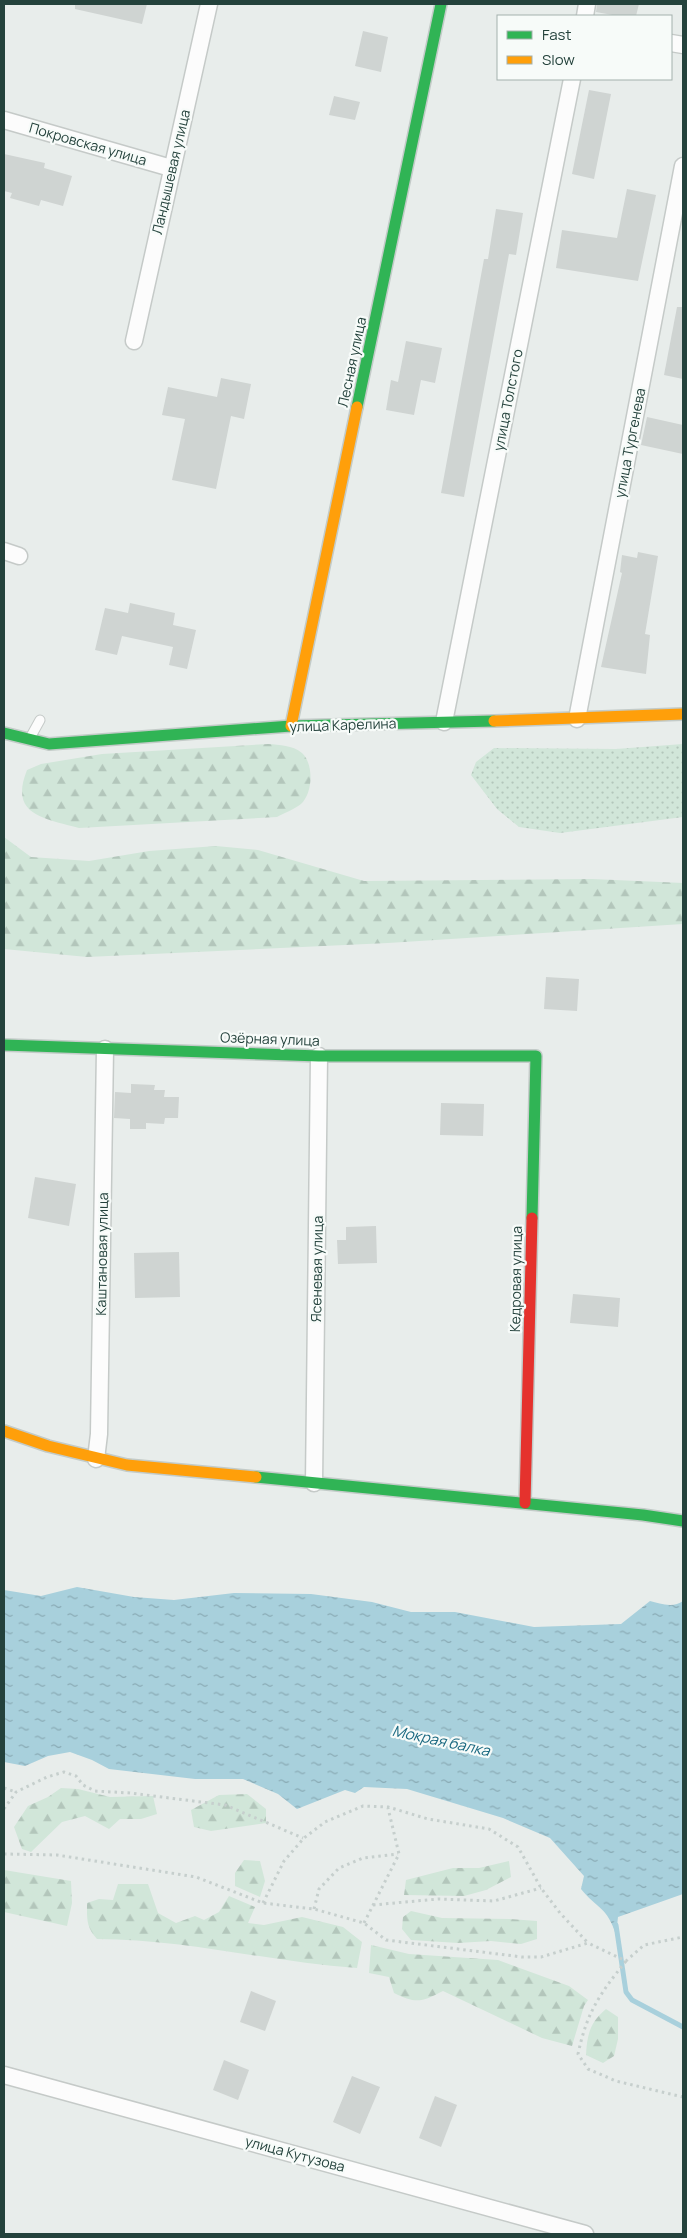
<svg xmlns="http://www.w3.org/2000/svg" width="687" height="2238" viewBox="0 0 687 2238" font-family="Manrope,sans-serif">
  <defs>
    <pattern id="grass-dots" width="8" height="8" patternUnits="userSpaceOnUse" patternTransform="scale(1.25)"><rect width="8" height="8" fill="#d1e6d9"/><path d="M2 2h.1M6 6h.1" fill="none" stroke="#b3c6bb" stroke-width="1.8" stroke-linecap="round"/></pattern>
    <pattern id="forest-firs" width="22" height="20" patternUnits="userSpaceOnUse" patternTransform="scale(1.25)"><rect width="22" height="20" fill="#d1e6d9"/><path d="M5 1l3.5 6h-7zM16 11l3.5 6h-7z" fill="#b3c6bb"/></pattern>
    <pattern id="water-ripples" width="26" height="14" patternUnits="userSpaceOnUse" patternTransform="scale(1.25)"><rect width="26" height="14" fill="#a8d0dc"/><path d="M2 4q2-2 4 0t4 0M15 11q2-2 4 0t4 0" fill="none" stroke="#89aab4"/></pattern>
  </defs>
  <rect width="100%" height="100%" fill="#e8edeb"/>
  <!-- grass -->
  <path fill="url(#grass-dots)" d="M683,744V817L560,833L519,827L497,809L471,775L476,762L494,748L616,749Z"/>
  <!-- forest -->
  <g fill="url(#forest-firs)">
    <path d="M268,744C280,745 292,745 302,753C314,764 313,793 301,804C295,809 284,813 277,817L79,828C43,818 9,815 27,770L41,764L102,754Z"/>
    <path d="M4,837L31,857L89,861L149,851L216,846L258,850L364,881L592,879L683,883V924L388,943L87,957L4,949Z"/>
    <path d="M61,1788L78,1789L110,1797L153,1796L157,1814L141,1819H120L109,1829L85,1816L62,1822L31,1852L22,1849L14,1827L28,1806L48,1797Z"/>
    <path d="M247,1794L266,1809V1823L211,1831L194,1827L191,1810L219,1795Z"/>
    <path d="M244,1860L260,1861L265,1881L260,1897L235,1886V1873Z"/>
    <path d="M509,1861L511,1877L486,1890L464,1896L404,1895L406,1880L453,1868H479Z"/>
    <path d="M4,1870L71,1881L72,1903L67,1926L4,1912Z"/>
    <path d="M118,1884H148L158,1913L176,1923L195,1916L204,1920L219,1912L229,1896L255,1907L248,1923L264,1925L302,1917L343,1927L362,1942L357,1968C270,1962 184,1939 97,1939C86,1927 87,1919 87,1903L99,1899L113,1900Z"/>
    <path d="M411,1911L442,1918L510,1919L537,1921V1939L521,1944L491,1941L458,1943L411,1940L402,1929L403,1917Z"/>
    <path d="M371,1945L409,1954L498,1960L569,1986L588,2000L584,2006L572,2046L542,2038L443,1991C422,2002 416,2004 394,1993L389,1977L369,1973Z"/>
    <path d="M606,2009L618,2017V2039L614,2056L603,2063L586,2055C587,2035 590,2022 606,2009Z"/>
  </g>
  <!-- water -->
  <path fill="url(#water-ripples)" d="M77,1587L134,1597L174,1600L234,1593L311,1594L372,1602L411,1612H455L534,1627L621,1624L650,1601C660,1604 674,1608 683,1601V1894L618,1917L616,1935C607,1906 597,1909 581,1889L584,1876L550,1838L503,1818L407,1789L364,1787L355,1793L345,1790L297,1809L278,1794L243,1779H195L109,1769L92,1760L70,1752L48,1756L25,1766L4,1762V1590L41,1596Z"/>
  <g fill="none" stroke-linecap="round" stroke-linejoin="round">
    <!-- stream -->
    <path stroke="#a8d0dc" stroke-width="5" d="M616,1925L626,1992L632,2000L683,2027"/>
  </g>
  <!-- building -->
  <g fill="#cfd4d2">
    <path d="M75,4H147L142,24L75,9Z"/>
    <path d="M597,4H639L636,16H618L596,12Z"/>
    <path d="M363,31L388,37L381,72L355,66Z"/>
    <path d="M589,90L611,94L594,179L572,174Z"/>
    <path d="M334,96L360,102L355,120L329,115Z"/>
    <path d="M4,154L45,163L44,168L72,176L63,206L41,200L39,206L10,198L12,193L4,191Z"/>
    <path d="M627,189L656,195L638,281L556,268L562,230L617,238Z"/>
    <path d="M496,209L523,213L516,255L509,254L464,497L441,493L484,259H488Z"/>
    <path d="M677,307H683V379L664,375Z"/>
    <path d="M406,341L442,348L435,383L421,380L414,415L386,410L391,380L398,382Z"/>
    <path d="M221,378L251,384L244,419L231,416L216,489L172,480L185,419L162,415L168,387L217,397Z"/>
    <path d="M647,417L683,425V454L641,445Z"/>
    <path d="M638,552L658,556L645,634L650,635L646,674L601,667L622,573L620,572L622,555L637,558Z"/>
    <path d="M130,603L175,613L173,625L196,630L187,669L169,665L173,647L122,636L117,655L95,650L105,608L128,613Z"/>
    <path d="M546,977L579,979L577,1011L544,1009Z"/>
    <path d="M131,1084L155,1085L154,1090H165L164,1097H179L178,1118H165L164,1124L146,1123V1129H130V1119L114,1118L115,1092L131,1093Z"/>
    <path d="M441,1103L484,1104L483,1136L440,1135Z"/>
    <path d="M35,1177L76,1184L69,1226L28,1218Z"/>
    <path d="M376,1226L377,1263L338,1264L337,1240H346V1227Z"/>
    <path d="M179,1252L180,1297L135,1298L134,1253Z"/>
    <path d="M573,1294L620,1298L618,1327L570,1323Z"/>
    <path d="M251,1991L276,2001L265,2031L240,2022Z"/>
    <path d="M224,2060L249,2070L238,2100L213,2090Z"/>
    <path d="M352,2076L380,2087L360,2134L333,2122Z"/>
    <path d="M435,2096L457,2105L441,2147L419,2138Z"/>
  </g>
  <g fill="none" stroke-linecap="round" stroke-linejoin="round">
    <!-- lane casing -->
    <g stroke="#c5cac8" stroke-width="11">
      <path id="lane" d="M30,738L40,720"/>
    </g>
    <!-- street casing -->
    <g stroke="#c5cac8" stroke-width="19">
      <g id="street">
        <path d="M585,16L587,4"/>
        <path d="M671,43L683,45"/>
        <path d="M4,120L171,168"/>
        <path d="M134,341L209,4"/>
        <path d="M4,551L19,556"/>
        <path d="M577,719L683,166"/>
        <path d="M444,722L572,79"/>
        <path d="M96,1459L99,1434L105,1049"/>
        <path d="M314,1483L319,1056"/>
        <path d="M4,2075L585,2234"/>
      </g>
    </g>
    <!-- fast casing -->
    <g stroke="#c3cbc8" stroke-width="14">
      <g id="fast">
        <path d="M357,407L441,4"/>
        <path d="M4,733L49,744L291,726L494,721"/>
        <path d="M4,1045L319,1056H536L532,1218"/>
        <path d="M256,1477L643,1515L683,1521"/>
      </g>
    </g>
    <!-- slow casing -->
    <g stroke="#c3cbc8" stroke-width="14">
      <g id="slow">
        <path d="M494,721L683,714"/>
        <path d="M291,726L357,407"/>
        <path d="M4,1431L48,1446L127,1465L256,1477"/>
      </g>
    </g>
    <!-- jam casing -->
    <g stroke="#c3cbc8" stroke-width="14">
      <path id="jam" d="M525,1503L532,1218"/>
    </g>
    <!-- path -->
    <g stroke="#c6cfcd" stroke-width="3" stroke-dasharray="2.5 4" stroke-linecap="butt">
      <path d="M4,1788L16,1792"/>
      <path d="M4,1809L16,1792L47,1777L64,1772L76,1776L83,1785L95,1791L130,1793L225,1805L303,1838"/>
      <path d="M4,1854L57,1855L196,1877L263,1903L314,1909L364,1923L386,1940L522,1957H541L588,1943L626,1961L644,1945L683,1937"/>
      <path d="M263,1903L284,1861L304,1838L325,1822L363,1806L388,1807L428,1819L489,1829L518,1847L541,1888L560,1913L588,1943"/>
      <path d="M373,1905L438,1899L494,1901L541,1888"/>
      <path d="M314,1909L319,1889L339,1868L363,1858L398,1854"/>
      <path d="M364,1923L399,1854L388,1808"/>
      <path d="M626,1961C599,1995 587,2012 578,2054L588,2069L616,2081L683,2097"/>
    </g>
    <!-- lane -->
    <use href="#lane" stroke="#fcfcfc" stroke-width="9"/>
    <!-- street -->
    <use href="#street" stroke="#fcfcfc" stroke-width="16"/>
    <!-- fast -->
    <use href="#fast" stroke="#30b455" stroke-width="11"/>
    <!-- slow -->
    <use href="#slow" stroke="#ff9f0a" stroke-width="11"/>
    <!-- jam -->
    <use href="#jam" stroke="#e5322d" stroke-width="11"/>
  </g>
  <g text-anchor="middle" stroke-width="4.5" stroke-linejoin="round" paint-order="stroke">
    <!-- street labels -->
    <g font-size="14" fill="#24423c" stroke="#f7fbf9">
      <text transform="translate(88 144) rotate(16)" y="5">Покровская улица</text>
      <text transform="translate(171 172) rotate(-77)" y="5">Ландышевая улица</text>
      <text transform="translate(352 362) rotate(-78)" y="5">Лесная улица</text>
      <text transform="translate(508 400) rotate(-79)" y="5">улица Толстого</text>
      <text transform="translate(630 443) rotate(-79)" y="5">улица Тургенева</text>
      <text transform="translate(343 725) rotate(-2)" y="5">улица Карелина</text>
      <text transform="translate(270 1039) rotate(2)" y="5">Озёрная улица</text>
      <text transform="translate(102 1254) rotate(-89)" y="5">Каштановая улица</text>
      <text transform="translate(317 1269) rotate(-89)" y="5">Ясеневая улица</text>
      <text transform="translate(516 1279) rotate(-89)" y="5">Кедровая улица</text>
      <text transform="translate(295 2154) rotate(15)" y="5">улица Кутузова</text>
    </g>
    <!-- water labels -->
    <g font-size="15" font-style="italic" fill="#1b6981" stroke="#f7fbf9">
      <text transform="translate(441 1741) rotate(12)" y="5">Мокрая балка</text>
    </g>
  </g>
  <!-- border -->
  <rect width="687" height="2238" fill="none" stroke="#24423c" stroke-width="10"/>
  <!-- legend -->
  <rect x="497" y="15" width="175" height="65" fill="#f7fbf9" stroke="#a3b1ad"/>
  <rect x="507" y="31" width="25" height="8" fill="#30b455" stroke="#a3b1ad"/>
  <text x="542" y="40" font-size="15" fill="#24423c">Fast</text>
  <rect x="507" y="56" width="25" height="8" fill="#ff9f0a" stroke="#a3b1ad"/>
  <text x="542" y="65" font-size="15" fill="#24423c">Slow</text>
</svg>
